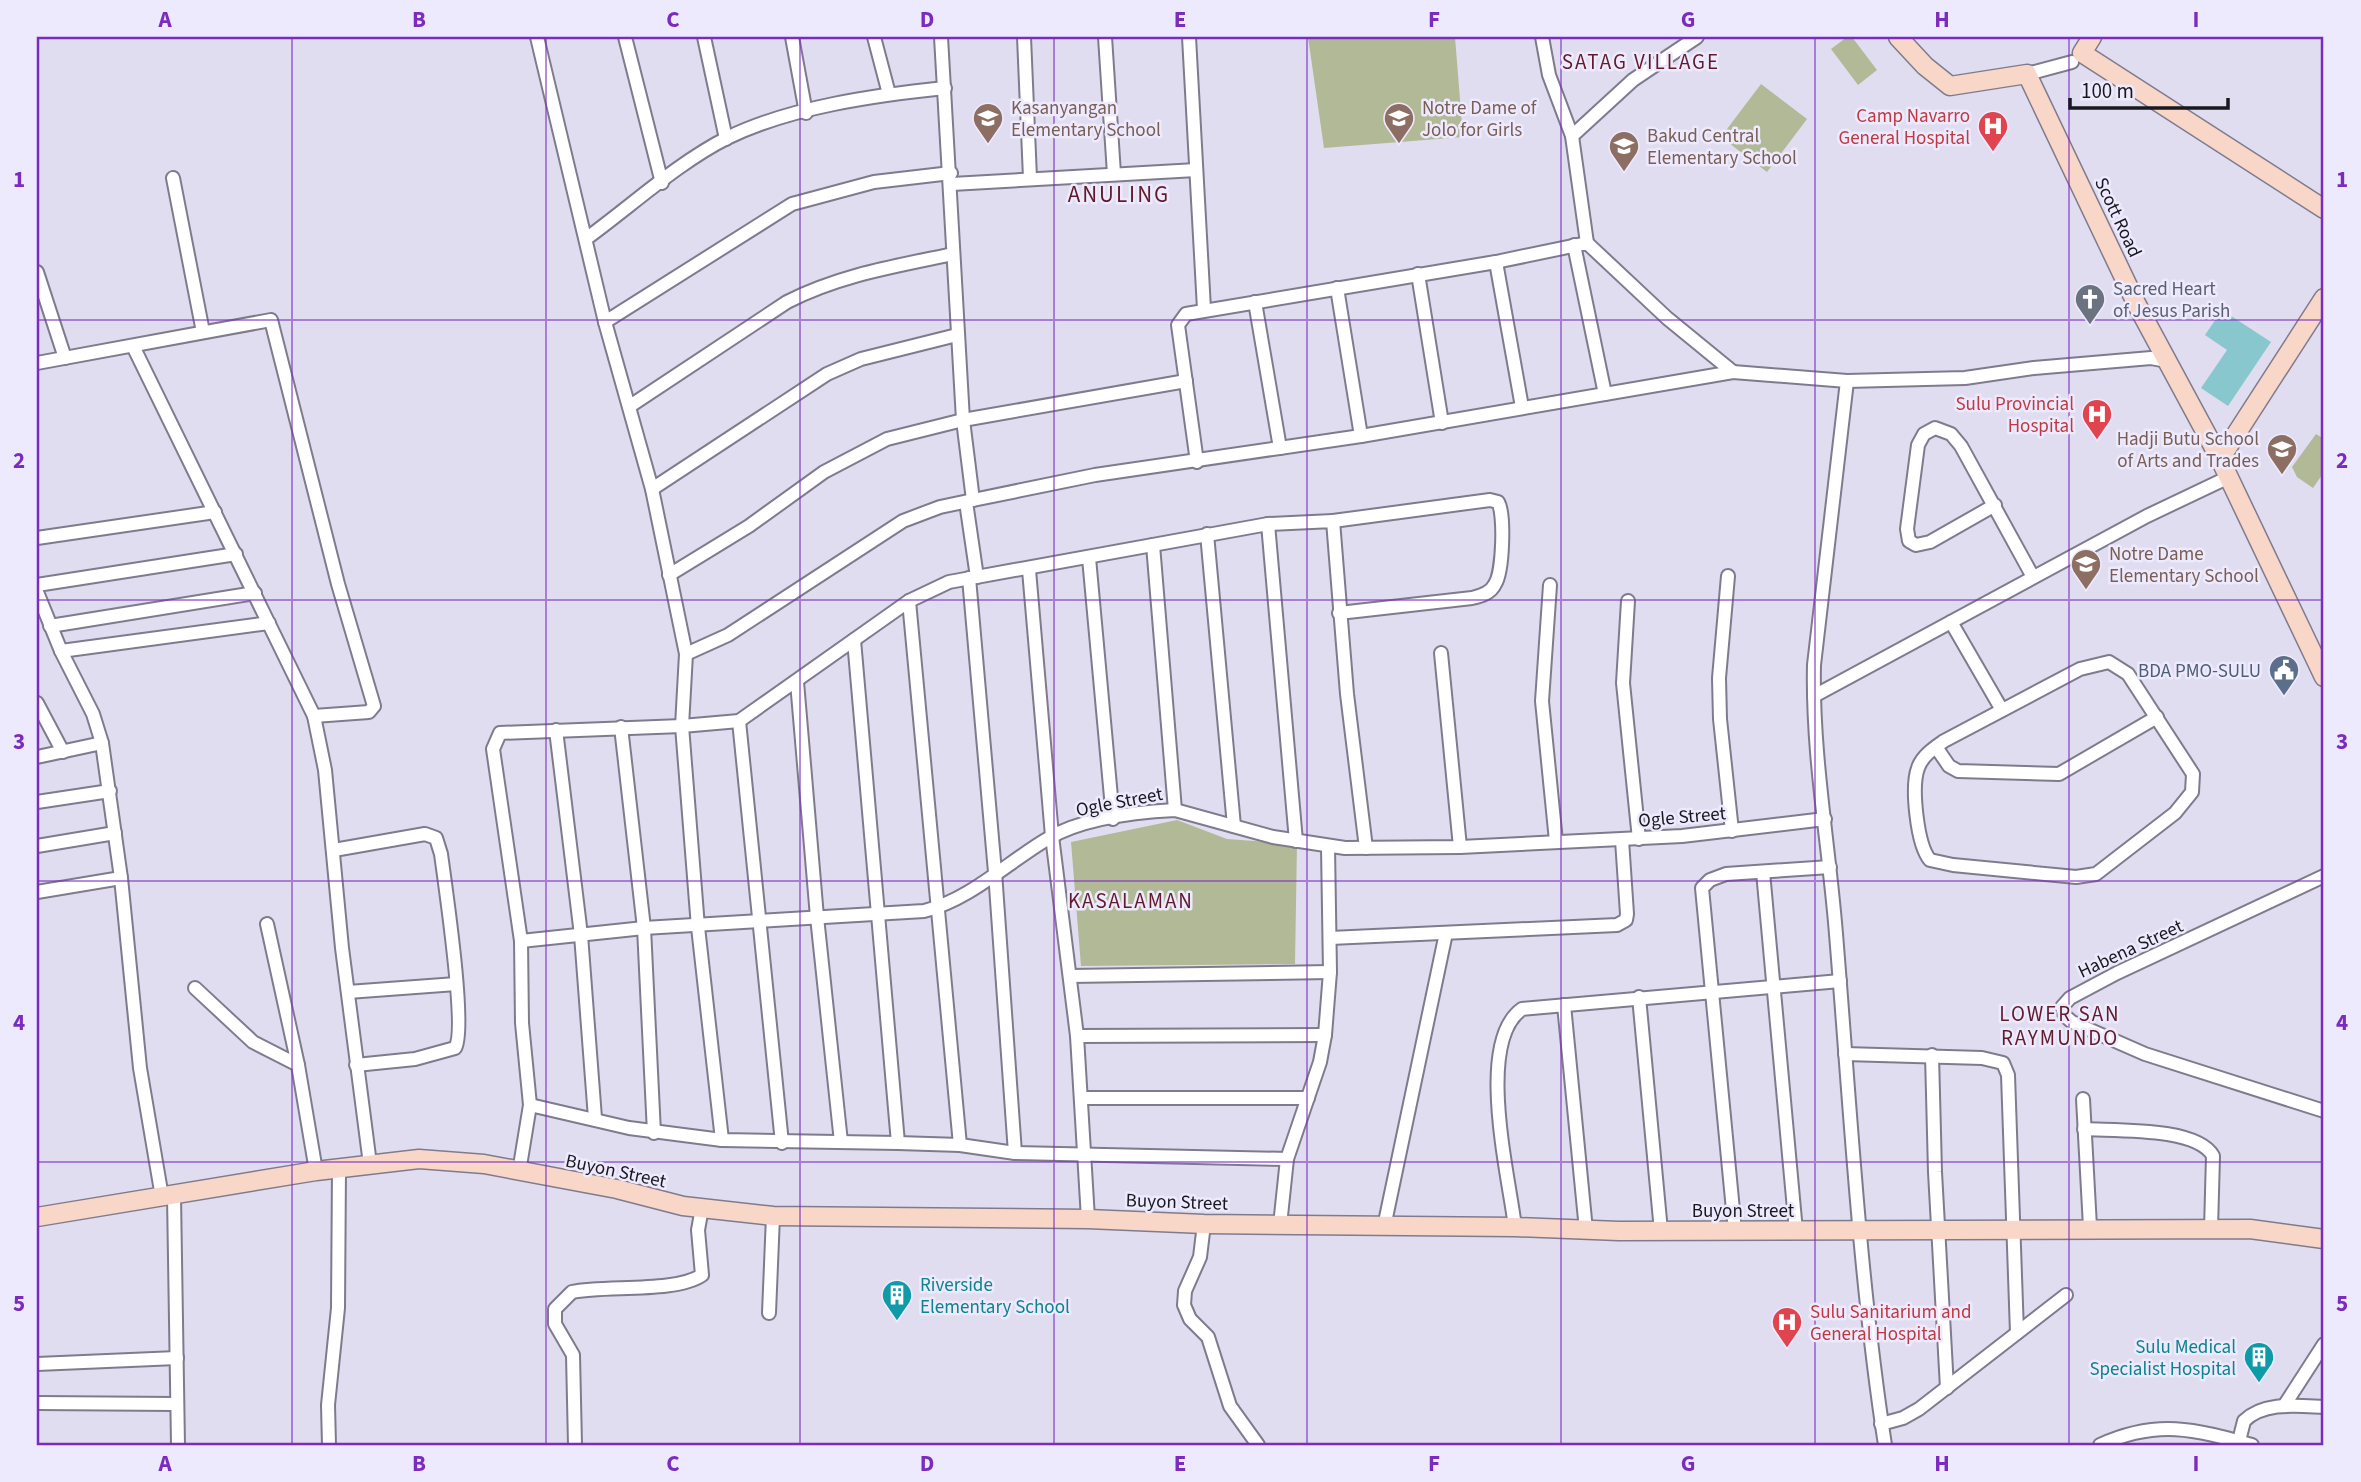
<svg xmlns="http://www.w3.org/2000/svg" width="2361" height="1482" viewBox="0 0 2361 1482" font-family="'Source Sans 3',sans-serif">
  <rect width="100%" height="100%" fill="#e1ddf1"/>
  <!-- green -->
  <g fill="#b2b996">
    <path d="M1308,37H1455L1463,137L1324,148Z"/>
    <path d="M1847,37H1852L1877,70L1858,85L1831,49Z"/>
    <path d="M1761,84L1807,119L1767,172L1721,137Z"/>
    <path d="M2316,434L2324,439V472L2313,488L2297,477L2292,467Z"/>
    <path d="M1177,820L1227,839L1297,844L1295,964L1081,966L1071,842Z"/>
  </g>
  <!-- water -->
  <path fill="#89c7cf" d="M2222,310L2271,342L2228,406L2201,388L2227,350L2205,335Z"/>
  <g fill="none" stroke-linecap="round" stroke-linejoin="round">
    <!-- street casing -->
    <g stroke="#7f7b8d" stroke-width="16">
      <g id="street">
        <path d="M537,37L605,322L652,489L686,654L682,726L698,927L722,1140"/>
        <path d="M625,37L662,183"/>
        <path d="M704,37L726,139"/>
        <path d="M792,37L806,113"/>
        <path d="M874,37L889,94"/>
        <path d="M941,37L963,420L973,500"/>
        <path d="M1024,37L1030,178"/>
        <path d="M1105,37L1114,174"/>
        <path d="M1189,37L1204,309"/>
        <path d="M1542,37L1549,75L1572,136L1587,243"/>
        <path d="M2027,74L2072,62"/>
        <path d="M1572,136L1633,80L1697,37"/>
        <path d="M173,178L203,332"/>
        <path d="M952,184L1196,170"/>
        <path d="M587,238C631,206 679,162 727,138C790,107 876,95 945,88"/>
        <path d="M1574,245L1605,394"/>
        <path d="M1496,262L1522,407"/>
        <path d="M37,272L65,358"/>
        <path d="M1418,274L1442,423"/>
        <path d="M1337,288L1361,436"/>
        <path d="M1255,302L1280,448"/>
        <path d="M605,322L792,204L874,182L951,173"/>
        <path d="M133,346L314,716L325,770L342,948L370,1164"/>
        <path d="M37,363L271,320L338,584L374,706L369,712L314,716"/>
        <path d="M1847,381L1814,665C1812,755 1829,845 1836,934C1850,1104 1859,1276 1885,1445"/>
        <path d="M630,406L787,302C840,275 896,266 953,254"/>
        <path d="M1197,462L1178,325L1186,314L1496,262L1587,243L1667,318L1733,372"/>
        <path d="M652,489L827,374L861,359L957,335"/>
        <path d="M966,502L977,577"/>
        <path d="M1995,505L1930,542L1916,545L1909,541L1907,529L1918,445L1924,434L1935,428L1951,434L1961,446L2033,577"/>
        <path d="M1333,521L1490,500L1498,502C1505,514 1503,572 1495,584C1491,593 1481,596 1472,598L1339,613"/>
        <path d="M1268,524L1296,841"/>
        <path d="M1207,534L1234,826"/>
        <path d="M37,538L215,512"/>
        <path d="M1153,545L1175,810"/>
        <path d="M1089,558L1113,819"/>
        <path d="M1029,570L1052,836L1077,1036L1088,1219"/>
        <path d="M669,575L749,526L824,472L887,439L963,420L1186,381"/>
        <path d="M1728,576L1719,678L1720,719L1732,831"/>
        <path d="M969,578L995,872L1015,1153"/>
        <path d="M37,585L236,554"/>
        <path d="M1550,585L1542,701L1556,841"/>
        <path d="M37,592L61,651L93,714L102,743L121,878L140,1068L162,1197"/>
        <path d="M909,601L960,1145"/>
        <path d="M1628,601L1623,683L1639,839"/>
        <path d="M1951,622L2002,710"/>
        <path d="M50,626L255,593"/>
        <path d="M854,640L898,1143"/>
        <path d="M61,651L269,623"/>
        <path d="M1441,653L1460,847"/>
        <path d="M686,654L728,635L903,521L940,507L973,500L1095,475L1361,436L1733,372L1847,381L1965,378L2034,368L2151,358L2167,361"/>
        <path d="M2109,662L2128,674L2193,774L2192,792L2175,813L2096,874L2076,877L1953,865L1930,860C1917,845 1911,787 1918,768C1922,756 1934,748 1944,741L2080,669Z"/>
        <path d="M797,682L817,917L841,1142"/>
        <path d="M1814,696L2147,516L2229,477"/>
        <path d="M37,703L63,752"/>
        <path d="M739,721L782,1143"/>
        <path d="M621,727L644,928L654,1133"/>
        <path d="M556,730L581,935L595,1118"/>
        <path d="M1936,747L1949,766L1958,771L2059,774L2157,717"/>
        <path d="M37,757L102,743"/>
        <path d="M37,802L110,791"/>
        <path d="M37,846L115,833"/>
        <path d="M334,850L425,834L436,838L441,854C445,884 467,1031 455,1048L415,1059L356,1065"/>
        <path d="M1763,872L1796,1231"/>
        <path d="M2324,876L2117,973L2070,998L2062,1007L2065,1016L2072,1022L2145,1054L2324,1111"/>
        <path d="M37,892L121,878"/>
        <path d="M267,924L298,1065L316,1171"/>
        <path d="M1330,938L1617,925L1626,920L1627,914L1622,840"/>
        <path d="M521,941L644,928L924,911C970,900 1009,861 1049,838C1083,818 1136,812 1175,810L1273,837L1345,848L1460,847L1682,836L1825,819"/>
        <path d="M1070,976L1330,972"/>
        <path d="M195,988L253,1042L298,1065"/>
        <path d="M348,992L456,984"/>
        <path d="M1639,997L1661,1231"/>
        <path d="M1564,1005L1586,1230"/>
        <path d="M1077,1036L1325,1035"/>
        <path d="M1845,1054L1982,1058L2003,1063L2008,1075L2017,1333"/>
        <path d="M1932,1055L1935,1172L1947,1388"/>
        <path d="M1081,1098H1308"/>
        <path d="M2083,1099L2090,1227"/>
        <path d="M530,1105L629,1128L722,1140L898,1143L960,1145L1015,1153L1287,1159"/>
        <path d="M2084,1129C2116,1131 2197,1127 2213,1156L2211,1229"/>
        <path d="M519,1172L530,1105L522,1023L521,941L493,749L500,733L682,726L739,721L909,601L949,582L1268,524L1333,521L1347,694L1366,848"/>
        <path d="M174,1196L178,1445"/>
        <path d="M1204,1224L1200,1257L1185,1291L1184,1305L1190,1319L1208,1337L1230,1406L1258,1445"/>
        <path d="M1280,1225L1287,1159L1320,1062L1325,1035L1330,972L1328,847"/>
        <path d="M1384,1227L1446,933"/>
        <path d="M1515,1227C1509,1176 1475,1042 1522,1009L1840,981"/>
        <path d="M1735,1231L1702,888L1710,880L1726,874L1830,867"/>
        <path d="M769,1313L773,1216"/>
        <path d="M37,1364L177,1358"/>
        <path d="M37,1403L175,1404"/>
        <path d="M2284,1406L2324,1344"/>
        <path d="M1881,1424L1903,1418L1919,1409L2066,1295"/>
        <path d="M2239,1441L2244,1421C2264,1401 2299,1406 2324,1407"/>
        <path d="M329,1445L328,1405L338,1308L339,1169"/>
        <path d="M575,1445L573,1355L555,1324V1309L572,1292C606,1285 676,1293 702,1275L698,1230L702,1208"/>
        <path d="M2100,1445C2157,1419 2194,1429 2252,1445"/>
      </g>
    </g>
    <!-- secondary casing -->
    <g stroke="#7f7b8d" stroke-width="21">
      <g id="secondary">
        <path d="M1898,37L1925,66L1950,86L2027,74L2137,305L2220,459L2324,677"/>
        <path d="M2092,37L2082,53L2324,209"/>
        <path d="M2220,459L2324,298"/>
        <path d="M37,1217L316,1171L419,1159L484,1164L617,1189L683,1206L773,1216L1088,1219L1204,1224L1515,1227L1619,1231L2250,1229L2324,1239"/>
      </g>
    </g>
    <!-- street -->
    <use href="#street" stroke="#fff" stroke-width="12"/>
    <!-- secondary -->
    <use href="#secondary" stroke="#f8d7c8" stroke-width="18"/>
  </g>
  <!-- grid -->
  <path fill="none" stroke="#7b2cbf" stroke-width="2" stroke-opacity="0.55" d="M292,37V1445M546,37V1445M800,37V1445M1054,37V1445M1307,37V1445M1561,37V1445M1815,37V1445M2069,37V1445M37,320H2324M37,600H2324M37,881H2324M37,1162H2324"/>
  <!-- icons -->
  <defs>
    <g id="school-pin" transform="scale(1.575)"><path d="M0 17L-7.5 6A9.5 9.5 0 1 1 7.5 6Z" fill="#8d6e63" stroke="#eeeafe"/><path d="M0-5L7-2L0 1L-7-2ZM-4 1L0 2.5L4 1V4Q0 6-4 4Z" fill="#fff"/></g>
    <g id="hospital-pin" transform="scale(1.575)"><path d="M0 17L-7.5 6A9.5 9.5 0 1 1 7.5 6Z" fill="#e0444e" stroke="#eeeafe"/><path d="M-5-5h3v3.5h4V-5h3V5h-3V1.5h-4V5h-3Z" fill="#fff"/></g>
    <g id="church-pin" transform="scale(1.575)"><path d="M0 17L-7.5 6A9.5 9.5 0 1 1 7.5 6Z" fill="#6b7280" stroke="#eeeafe"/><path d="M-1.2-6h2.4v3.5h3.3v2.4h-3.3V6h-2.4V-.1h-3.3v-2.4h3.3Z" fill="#fff"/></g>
    <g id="university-pin" transform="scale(1.575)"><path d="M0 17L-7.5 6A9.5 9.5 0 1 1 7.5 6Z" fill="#8d6e63" stroke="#eeeafe"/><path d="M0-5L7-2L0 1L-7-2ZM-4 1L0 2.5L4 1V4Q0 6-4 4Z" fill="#fff"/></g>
    <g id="civic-pin" transform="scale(1.575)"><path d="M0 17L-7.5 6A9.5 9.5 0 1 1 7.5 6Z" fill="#5c6f8a" stroke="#eeeafe"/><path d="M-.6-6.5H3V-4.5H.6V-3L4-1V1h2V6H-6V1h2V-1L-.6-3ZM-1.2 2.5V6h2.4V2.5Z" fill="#fff"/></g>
    <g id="building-pin" transform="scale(1.575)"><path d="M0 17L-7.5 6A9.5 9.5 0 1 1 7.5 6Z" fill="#0f9aa8" stroke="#eeeafe"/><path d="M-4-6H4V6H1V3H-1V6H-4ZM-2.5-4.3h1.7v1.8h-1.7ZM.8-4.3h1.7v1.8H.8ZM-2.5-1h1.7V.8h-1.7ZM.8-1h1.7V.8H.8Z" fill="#fff"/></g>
  </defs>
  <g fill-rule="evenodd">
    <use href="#school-pin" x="988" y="118"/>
    <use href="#school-pin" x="1399" y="118"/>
    <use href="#hospital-pin" x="1993" y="126"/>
    <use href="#school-pin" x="1624" y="146"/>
    <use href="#church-pin" x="2090" y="299"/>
    <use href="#hospital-pin" x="2097" y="414"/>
    <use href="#university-pin" x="2282" y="449"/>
    <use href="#school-pin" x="2086" y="564"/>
    <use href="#civic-pin" x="2284" y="670"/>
    <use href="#building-pin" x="897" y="1295"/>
    <use href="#hospital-pin" x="1787" y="1322"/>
    <use href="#building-pin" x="2259" y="1357"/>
  </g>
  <g text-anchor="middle" stroke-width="5" stroke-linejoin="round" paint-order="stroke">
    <!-- education labels -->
    <g font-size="19" fill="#785e54" stroke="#eeeafe" text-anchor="start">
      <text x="1011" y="114">Kasanyangan<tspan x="1011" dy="22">Elementary School</tspan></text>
      <text x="1422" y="114">Notre Dame of<tspan x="1422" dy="22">Jolo for Girls</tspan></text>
      <text x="1647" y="142">Bakud Central<tspan x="1647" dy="22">Elementary School</tspan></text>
      <text x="2259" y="445" text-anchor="end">Hadji Butu School<tspan x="2259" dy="22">of Arts and Trades</tspan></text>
      <text x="2109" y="560">Notre Dame<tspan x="2109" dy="22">Elementary School</tspan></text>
    </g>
    <!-- health labels -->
    <g font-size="19" fill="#be3a42" stroke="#eeeafe" text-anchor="end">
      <text x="1970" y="122">Camp Navarro<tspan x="1970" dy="22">General Hospital</tspan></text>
      <text x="2074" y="410">Sulu Provincial<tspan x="2074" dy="22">Hospital</tspan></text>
      <text x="1810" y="1318" text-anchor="start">Sulu Sanitarium and<tspan x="1810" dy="22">General Hospital</tspan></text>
    </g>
    <!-- street labels -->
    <g font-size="19" fill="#19181f" stroke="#eeeafe">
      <text transform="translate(2119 217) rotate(65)" y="7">Scott Road</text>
      <text transform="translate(1119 801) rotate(-11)" y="7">Ogle Street</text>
      <text transform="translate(1682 816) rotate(-5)" y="7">Ogle Street</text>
      <text transform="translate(2130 948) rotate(-25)" y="7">Habena Street</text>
      <text transform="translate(616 1170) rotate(12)" y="7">Buyon Street</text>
      <text transform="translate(1177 1201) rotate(2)" y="7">Buyon Street</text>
      <text x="1743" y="1217">Buyon Street</text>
    </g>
    <!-- worship labels -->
    <g font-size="19" fill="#5b616d" stroke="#eeeafe" text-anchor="start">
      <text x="2113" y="295">Sacred Heart<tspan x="2113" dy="22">of Jesus Parish</tspan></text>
    </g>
    <!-- service labels -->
    <g font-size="19" fill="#4e5e75" stroke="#eeeafe" text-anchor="end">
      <text x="2261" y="677">BDA PMO-SULU</text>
    </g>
    <!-- culture labels -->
    <g font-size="19" fill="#0d838f" stroke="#eeeafe" text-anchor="start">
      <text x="920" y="1291">Riverside<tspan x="920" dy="22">Elementary School</tspan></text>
      <text x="2236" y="1353" text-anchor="end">Sulu Medical<tspan x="2236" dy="22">Specialist Hospital</tspan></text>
    </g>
    <!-- neighbourhood labels -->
    <g font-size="21" letter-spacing="2" fill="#611c2b" stroke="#eeeafe">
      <text x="1641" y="69">SATAG VILLAGE</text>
      <text x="1131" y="908">KASALAMAN</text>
      <text x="2060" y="1021">LOWER SAN<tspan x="2060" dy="24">RAYMUNDO</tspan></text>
    </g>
    <!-- quarter labels -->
    <g font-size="23" letter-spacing="2" fill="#611c2b" stroke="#eeeafe">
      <text x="1119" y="202">ANULING</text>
    </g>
  </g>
  <!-- border -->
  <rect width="2361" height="1482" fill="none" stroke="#eeeafe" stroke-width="77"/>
  <!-- scale -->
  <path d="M2070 98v10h158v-10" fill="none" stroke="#19181f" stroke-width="3.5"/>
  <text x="2081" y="98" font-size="21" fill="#19181f" stroke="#eeeafe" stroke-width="5" paint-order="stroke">100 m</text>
  <rect x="38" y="38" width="2284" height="1406" fill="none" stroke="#7b2cbf" stroke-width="2.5"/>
  <g font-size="23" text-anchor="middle" font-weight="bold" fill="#7b2cbf">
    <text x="165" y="27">A</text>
    <text x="419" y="27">B</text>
    <text x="673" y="27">C</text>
    <text x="927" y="27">D</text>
    <text x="1180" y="27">E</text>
    <text x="1434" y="27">F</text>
    <text x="1688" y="27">G</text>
    <text x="1942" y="27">H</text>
    <text x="2196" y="27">I</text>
    <text x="19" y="187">1</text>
    <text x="2342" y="187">1</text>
    <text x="19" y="468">2</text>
    <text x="2342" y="468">2</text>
    <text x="19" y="749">3</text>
    <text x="2342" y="749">3</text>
    <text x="19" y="1030">4</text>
    <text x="2342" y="1030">4</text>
    <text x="19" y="1311">5</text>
    <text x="2342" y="1311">5</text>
    <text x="165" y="1471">A</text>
    <text x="419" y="1471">B</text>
    <text x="673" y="1471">C</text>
    <text x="927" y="1471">D</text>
    <text x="1180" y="1471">E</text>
    <text x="1434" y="1471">F</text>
    <text x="1688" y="1471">G</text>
    <text x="1942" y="1471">H</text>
    <text x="2196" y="1471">I</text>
  </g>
</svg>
